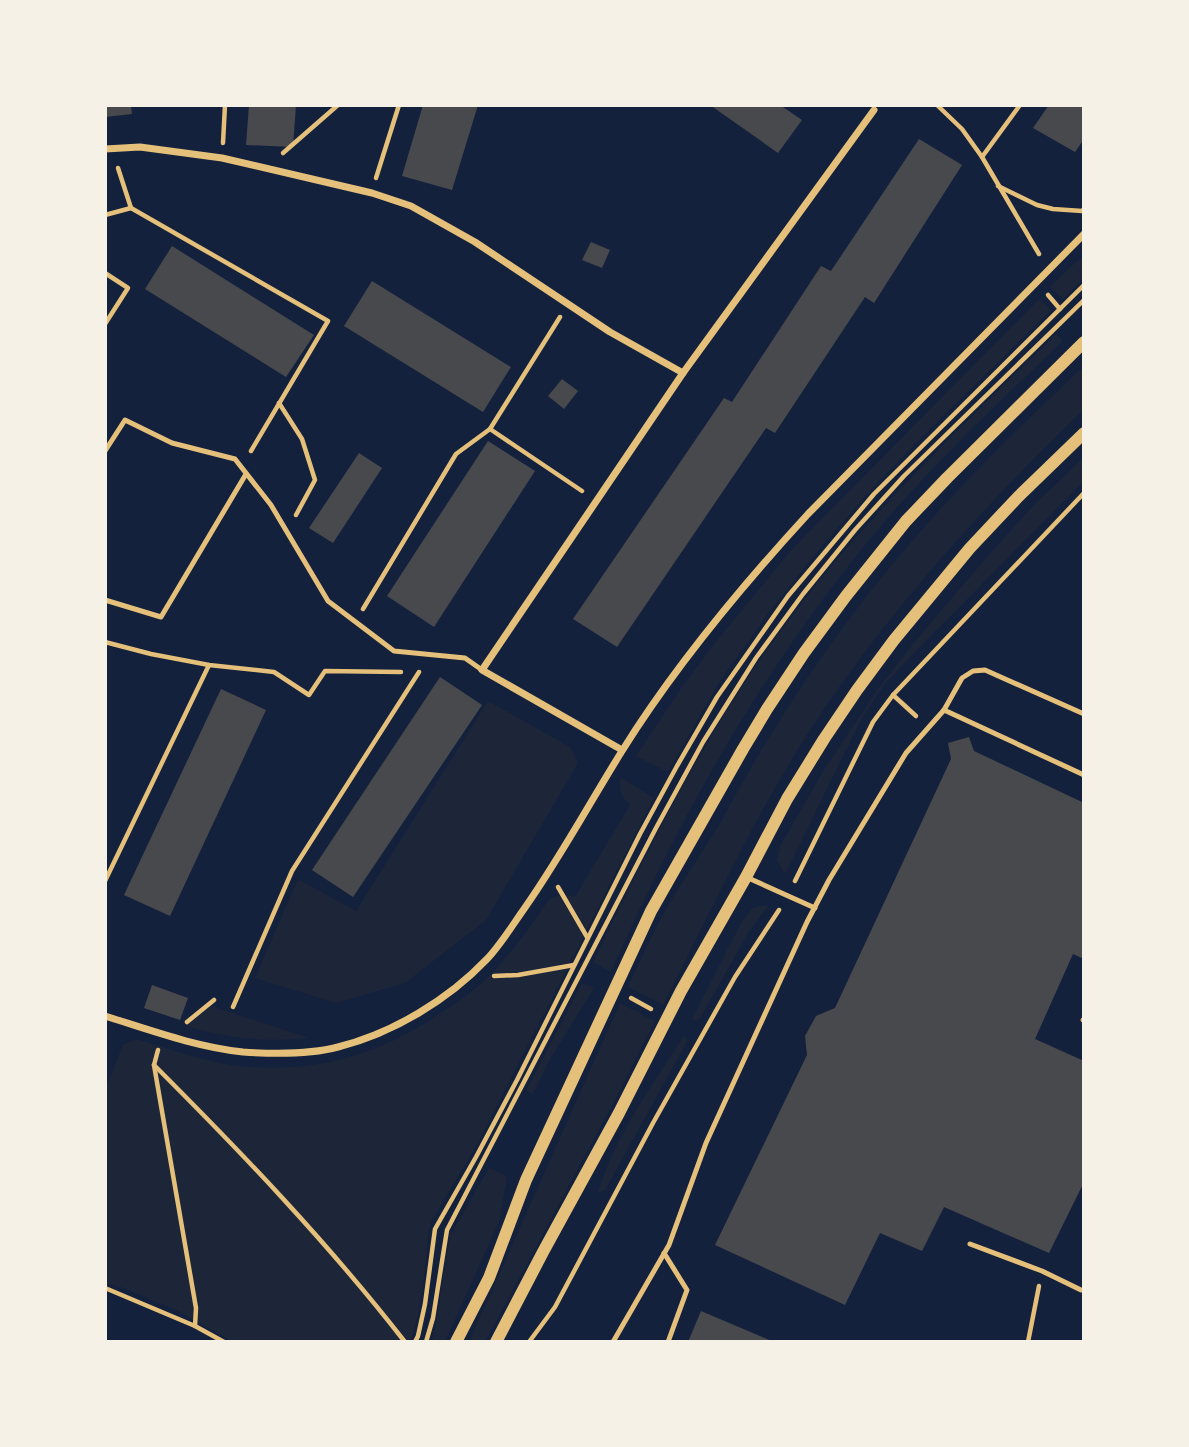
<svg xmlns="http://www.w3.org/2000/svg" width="1189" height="1447" viewBox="0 0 1189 1447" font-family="Signika,sans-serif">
  <rect width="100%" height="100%" fill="#14213d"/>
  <!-- green -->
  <g fill="#1d2539">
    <path d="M1084,257V278L1063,299L1050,287L1076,262Z"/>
    <path d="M1039,299L1051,310L918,441L871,490L821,547L770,611L720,681L668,772L636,756L682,687L714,644L793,548Z"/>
    <path d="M1056,334L1063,341C993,408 922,474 861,550C758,678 677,822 611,972L593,962C645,855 700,744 769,647C851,530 955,433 1056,334Z"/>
    <path d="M1084,366V409C987,503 895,603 820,715C759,806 713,907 663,1005L628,987C639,963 650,938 663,915C680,884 701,855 719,825C736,794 753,763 772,733C805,679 842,626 882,577C944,500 1013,433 1084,366Z"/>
    <path d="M1084,457V481L914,653L884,685L863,716L785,874L777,860L780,846L824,770L878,689L917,639L993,550L1035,504Z"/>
    <path d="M488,701L570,747L578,763L486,920L405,983L336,1003L255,978L298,879L356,911Z"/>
    <path d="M621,778L654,798L478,1143L432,1220L429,1229C425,1262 423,1313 409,1342H233L176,1310L120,1287L105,1283V1089L123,1045L134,1040H139C175,1050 211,1065 248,1067C323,1072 383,1053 444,1011C462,999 480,987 494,971C514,949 533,924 549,899L563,894L575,897L630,805C621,797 618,789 621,778Z"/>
    <path d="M759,906H768L748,933L701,1017L697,1020L692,1019L742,921L752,909Z"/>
    <path d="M582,983L594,988L549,1061L533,1094L526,1091Z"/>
    <path d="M620,1003L655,1021L616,1098L485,1342H469Z"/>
    <path d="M211,1006L309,1038C264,1042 229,1039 186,1026Z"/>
    <path d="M684,1036L687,1039L685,1045L605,1190L598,1193C615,1135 652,1086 684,1036Z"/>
    <path d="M489,1168L507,1176L500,1219L445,1342H431L435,1329L450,1236Z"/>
  </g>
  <!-- building -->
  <g fill="#48494c">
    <path d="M105,105H131L132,114L105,117Z"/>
    <path d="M249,105H296L293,147L246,145Z"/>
    <path d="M423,105H478L452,190L402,176Z"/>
    <path d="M710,105H780L802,120L778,153Z"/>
    <path d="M1049,105H1084V139L1075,152L1033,128Z"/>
    <path d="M919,139L962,165L874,303L865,297L775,433L766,428L617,647L573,619L724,398L732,402L821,266L831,271Z"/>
    <path d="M591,242L610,250L602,268L582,260Z"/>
    <path d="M172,246L314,335L286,377L145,289Z"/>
    <path d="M372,281L511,367L483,412L344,326Z"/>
    <path d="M562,379L578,391L564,409L548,396Z"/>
    <path d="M488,441L535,471L434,627L387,596Z"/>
    <path d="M359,453L382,468L333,543L309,528Z"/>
    <path d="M440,677L482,705L353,897L312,870Z"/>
    <path d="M221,689L266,710L170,916L124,895Z"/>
    <path d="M969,737L974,751L1084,803V959L1073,954L1035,1039L1084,1061V1182L1049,1253L944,1207L922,1251L880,1233L845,1305L715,1245L807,1055L805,1036L816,1016L835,1008L951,759L948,743Z"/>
    <path d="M152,985L188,998L180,1020L144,1008Z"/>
    <path d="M701,1311L774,1342H688Z"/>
  </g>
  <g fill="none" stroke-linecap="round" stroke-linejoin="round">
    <!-- path -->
    <g stroke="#e5c07b" stroke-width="4.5">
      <path d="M937,105L962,129L982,157L1039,254"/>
      <path d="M223,143L225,105"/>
      <path d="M283,153L338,105"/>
      <path d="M982,157L1020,105"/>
      <path d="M118,168L131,208"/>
      <path d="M376,178L399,105"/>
      <path d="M998,186L1037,205L1053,209L1082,211L1084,209"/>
      <path d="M105,215L131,208L328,321L251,451"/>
      <path d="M105,273L128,288L105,324"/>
      <path d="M1048,295L1060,309"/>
      <path d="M279,403L302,439L315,480L296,515"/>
      <path d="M490,429L582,491"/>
      <path d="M363,609L456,454L490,429L560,317"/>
      <path d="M105,642L151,654L209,665L274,672L309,695L325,671L401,672"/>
      <path d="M893,695L916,716"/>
      <path d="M105,881L209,665"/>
      <path d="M795,881L873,722L893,695L1084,493"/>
      <path d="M558,887L587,937"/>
      <path d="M494,976L518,975L574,965"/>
      <path d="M631,998L651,1009"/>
      <path d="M233,1007L292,871L419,672"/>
      <path d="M187,1022L214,1000"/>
      <path d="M158,1050L154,1065L196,1308L195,1326"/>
      <path d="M154,1065C242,1153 328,1243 405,1342"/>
      <path d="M105,1288L195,1326L224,1342"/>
      <path d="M415,1342L418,1336L425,1304L435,1229L476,1157L517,1080L640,834L677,766L717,697L788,596L874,494L1084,285"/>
      <path d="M426,1342L433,1318L447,1230L656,828L703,742L756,658L803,594L855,530L904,476L1084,300"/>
      <path d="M529,1342L555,1307L653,1123L735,977L779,910"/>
      <path d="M1028,1342L1039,1286"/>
    </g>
    <!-- service -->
    <g stroke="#e5c07b" stroke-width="5">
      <path d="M105,451L125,420L172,443L235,459L271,505L328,601L394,651L465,658L482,670"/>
      <path d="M105,600L161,617L246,474"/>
      <path d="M944,710L962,678L973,671L985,670L1084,714"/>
      <path d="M746,877L815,908"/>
      <path d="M1083,1020L1084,1021"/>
      <path d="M970,1244L1042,1271L1081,1290"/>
      <path d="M664,1253L687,1290L668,1342"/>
      <path d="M613,1342L669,1245L706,1143L807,922L829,880L906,753L944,710L1084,775"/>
    </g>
    <!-- minor -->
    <g stroke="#e5c07b" stroke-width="7">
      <path d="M105,149L140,147L222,158L372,193L411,206L475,242L610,332L683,373"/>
      <path d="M622,750L482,670L683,373L874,110"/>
      <path d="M105,1016C150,1030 196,1047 243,1052C273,1054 308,1055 338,1047C393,1033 448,1000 487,959C501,944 512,926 524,909C560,858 589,804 622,751C675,666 740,588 808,514L1084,234"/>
    </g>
    <!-- tertiary -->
    <g stroke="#e5c07b" stroke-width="12">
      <path d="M456,1342L489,1278L526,1180L651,911L743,749L767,709L804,653L846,596L906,521L947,478L1084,342"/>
      <path d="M496,1342L543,1252L619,1113L681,991L746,877L787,799L824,739L857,690L894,640L970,548L1018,497L1084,433"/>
    </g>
  </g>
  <!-- border -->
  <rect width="1189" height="1447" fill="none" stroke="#f6f1e7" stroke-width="214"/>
</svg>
